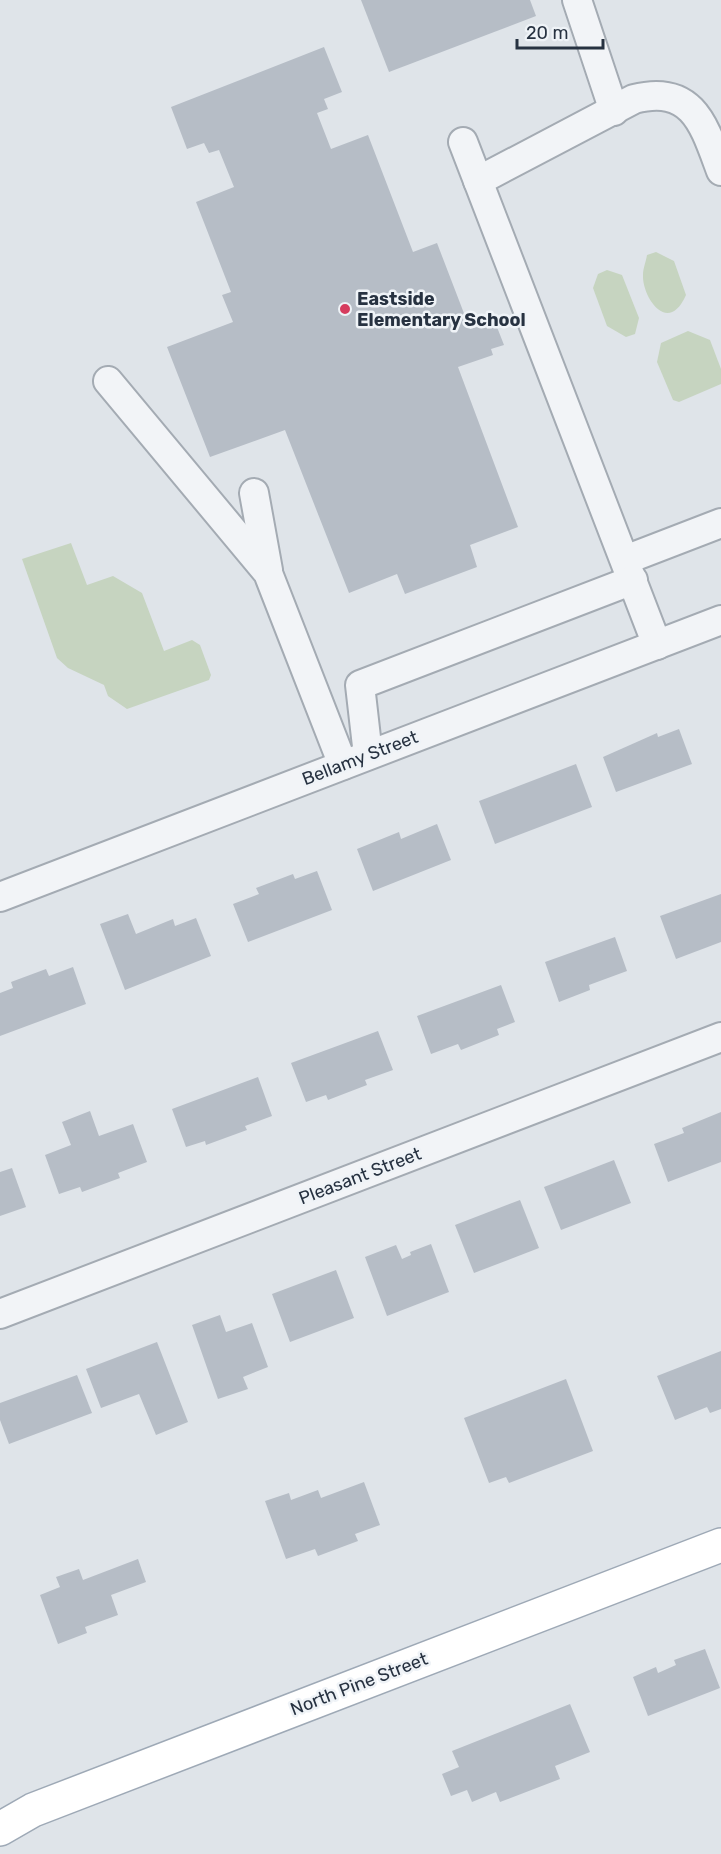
<svg xmlns="http://www.w3.org/2000/svg" width="721" height="1854" viewBox="0 0 721 1854" font-family="Rubik,sans-serif">
  <rect width="100%" height="100%" fill="#dfe4e9"/>
  <!-- green -->
  <g fill="#c6d4c0">
    <path d="M656,252L674,261L686,295C668,336 642,297 643,275C643,268 646,262 647,255Z"/>
    <path d="M607,270L622,275L639,318L635,334L626,337L607,326L593,288L598,274Z"/>
    <path d="M688,331L710,340L721,369V384L679,402L673,400L657,362L661,343Z"/>
    <path d="M71,543L87,585L113,576L142,593L164,651L192,640L200,645L211,675L209,680L127,709L108,696L104,685L68,668L57,658L22,559Z"/>
  </g>
  <!-- building -->
  <g fill="#b6bdc6">
    <path d="M361,0H530L536,16L389,72Z"/>
    <path d="M324,47L342,92L324,99L328,109L317,113L331,149L368,135L413,252L437,243L470,329L495,322L504,345L491,349L493,355L458,367L518,527L470,545L477,567L405,594L397,574L349,593L285,430L210,457L167,347L233,322L222,295L231,292L196,202L234,187L219,150L209,153L204,143L187,149L171,107Z"/>
    <path d="M679,729L692,764L616,792L603,757L657,733L658,737Z"/>
    <path d="M576,764L592,807L495,844L479,801Z"/>
    <path d="M437,824L451,860L373,891L357,849L399,832L401,839Z"/>
    <path d="M317,871L332,910L248,942L233,904L259,894L256,888L293,874L295,879Z"/>
    <path d="M721,894V942L676,959L660,916Z"/>
    <path d="M128,914L136,934L173,919L175,926L196,918L211,956L125,990L100,924Z"/>
    <path d="M615,937L627,971L589,985L590,990L559,1002L545,962Z"/>
    <path d="M73,967L86,1004L0,1036V993L13,988L11,982L46,969L49,976Z"/>
    <path d="M501,985L515,1022L497,1029L499,1035L461,1050L458,1044L431,1054L417,1016Z"/>
    <path d="M378,1031L393,1070L365,1080L367,1085L328,1100L326,1095L306,1102L291,1063Z"/>
    <path d="M258,1077L272,1116L245,1126L247,1130L206,1145L205,1141L186,1147L172,1109Z"/>
    <path d="M90,1111L99,1136L133,1124L147,1162L118,1173L120,1178L82,1192L80,1187L59,1194L45,1155L71,1145L62,1122Z"/>
    <path d="M721,1112V1162L668,1182L654,1144L684,1133L682,1128Z"/>
    <path d="M614,1160L631,1203L561,1230L544,1187Z"/>
    <path d="M12,1168L26,1207L0,1216V1172Z"/>
    <path d="M520,1200L539,1248L474,1273L455,1225Z"/>
    <path d="M431,1244L449,1292L387,1316L365,1257L396,1245L402,1259L411,1255L410,1252Z"/>
    <path d="M336,1270L354,1318L290,1342L272,1294Z"/>
    <path d="M220,1315L226,1332L252,1323L268,1367L243,1377L248,1389L218,1399L192,1325Z"/>
    <path d="M157,1342L188,1422L156,1435L139,1394L101,1408L86,1369Z"/>
    <path d="M721,1351V1409L710,1413L707,1407L675,1420L657,1376Z"/>
    <path d="M77,1375L92,1413L9,1444L0,1420V1403Z"/>
    <path d="M566,1379L593,1451L509,1483L506,1477L489,1483L464,1418Z"/>
    <path d="M364,1482L380,1525L355,1534L358,1541L318,1556L315,1549L286,1559L265,1501L289,1493L291,1500L318,1490L321,1498Z"/>
    <path d="M138,1559L146,1582L111,1595L118,1615L85,1627L87,1633L58,1644L40,1595L60,1587L56,1577L79,1569L83,1580Z"/>
    <path d="M705,1649L720,1688L648,1716L633,1677L656,1667L658,1673L676,1665L674,1660Z"/>
    <path d="M570,1704L590,1752L555,1766L560,1779L500,1802L496,1792L472,1802L467,1790L451,1796L442,1774L459,1767L452,1751Z"/>
  </g>
  <g fill="none" stroke-linecap="round" stroke-linejoin="round">
    <!-- minor casing -->
    <g stroke="#a4abb3" stroke-width="32">
      <g id="minor">
        <path d="M577,0L614,111"/>
        <path d="M463,142L657,645"/>
        <path d="M478,181L634,99C693,84 704,125 721,171"/>
        <path d="M108,381L268,573L343,765"/>
        <path d="M254,493L268,570"/>
        <path d="M625,560L721,523"/>
        <path d="M368,755L360,685L633,580"/>
        <path d="M0,897L721,620"/>
        <path d="M0,1314L721,1037"/>
      </g>
    </g>
    <!-- major casing -->
    <g stroke="#9ea9b6" stroke-width="36">
      <path id="major" d="M0,1829L33,1810L721,1545"/>
    </g>
    <!-- minor -->
    <use href="#minor" stroke="#f2f4f7" stroke-width="28"/>
    <!-- major -->
    <use href="#major" stroke="#fff" stroke-width="33"/>
  </g>
  <!-- markers -->
  <circle fill="#d63c5e" stroke="#eff3f7" stroke-width="2" cx="345" cy="309" r="6"/>
  <g text-anchor="middle" stroke-width="5" stroke-linejoin="round" paint-order="stroke">
    <!-- poi labels -->
    <g font-size="18" font-weight="bold" fill="#273241" stroke="#eff3f7" text-anchor="start">
      <text x="357" y="305">Eastside<tspan x="357" dy="21">Elementary School</tspan></text>
    </g>
    <!-- street labels -->
    <g font-size="18" fill="#273241" stroke="#eff3f7">
      <text transform="translate(360 758) rotate(-21)" y="6">Bellamy Street</text>
      <text transform="translate(360 1176) rotate(-21)" y="6">Pleasant Street</text>
      <text transform="translate(359 1684) rotate(-21)" y="6">North Pine Street</text>
    </g>
  </g>
  <!-- scale -->
  <path d="M517 39v9h86v-9" fill="none" stroke="#273241" stroke-width="3"/>
  <text x="526" y="39" font-size="18" fill="#273241" stroke="#eff3f7" stroke-width="4.5" paint-order="stroke">20 m</text>
</svg>
